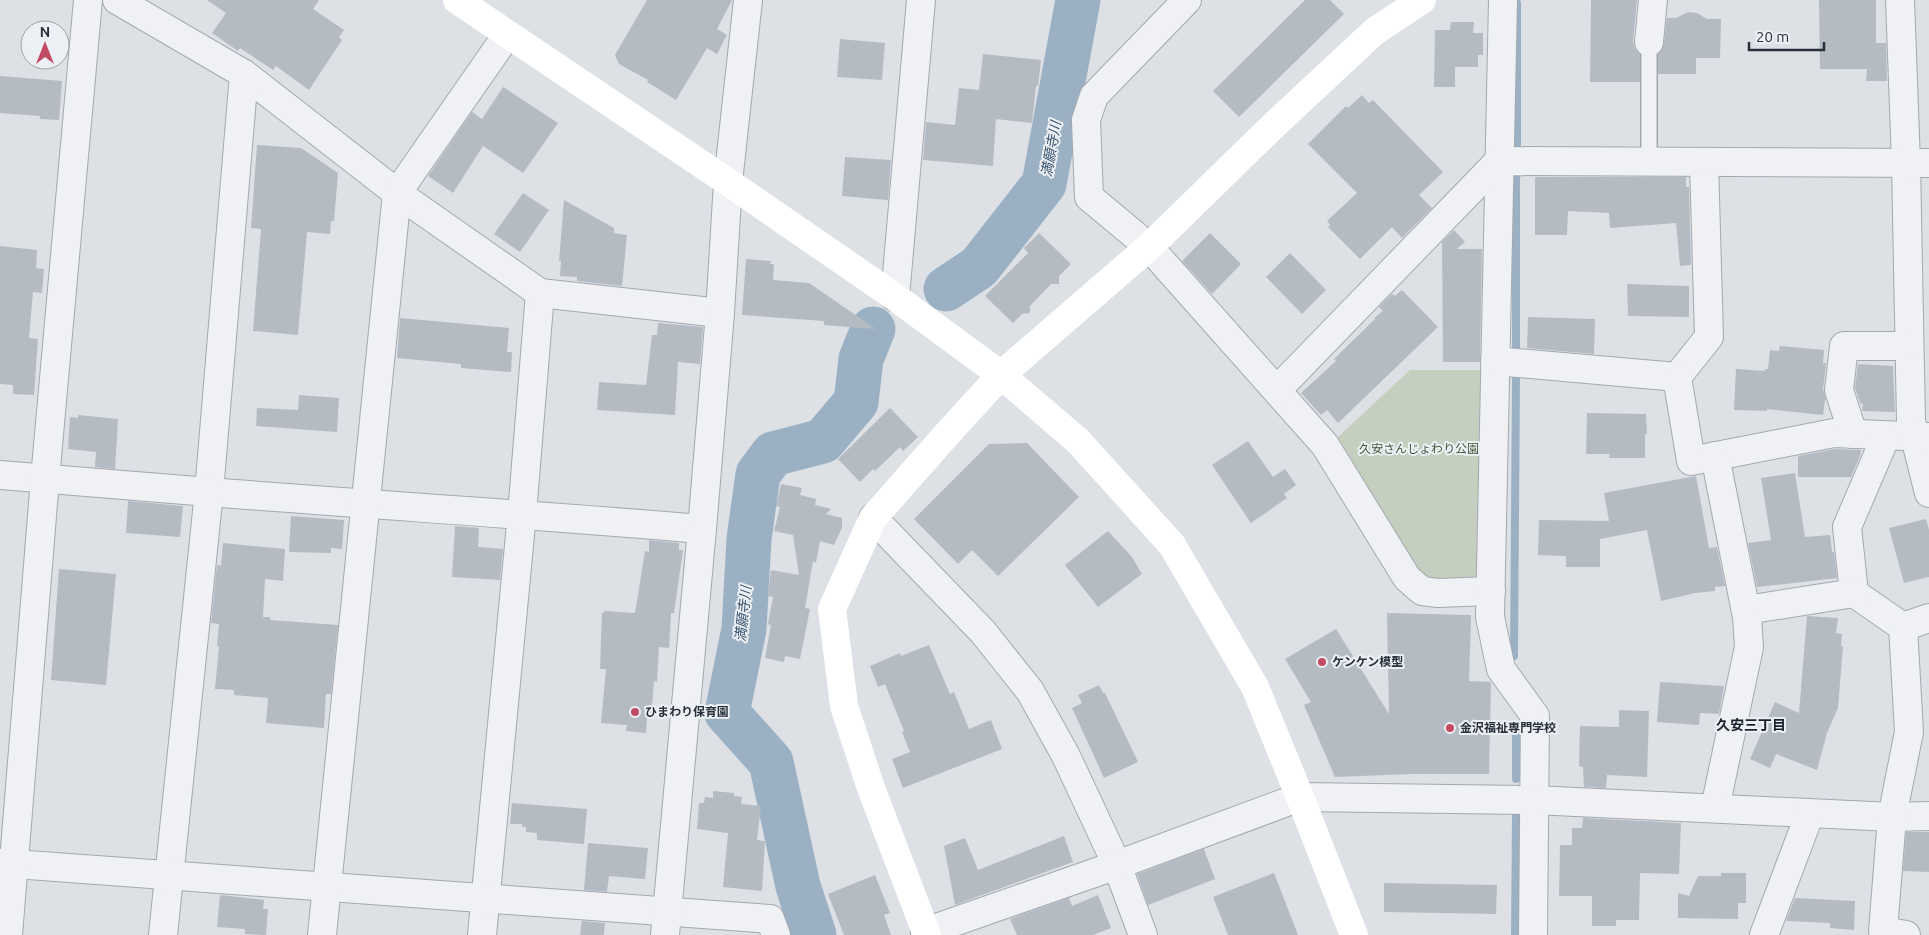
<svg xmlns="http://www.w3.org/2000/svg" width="1929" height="935" viewBox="0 0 1929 935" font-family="Ubuntu,'Noto Sans JP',sans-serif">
  <rect width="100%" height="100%" fill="#dde1e6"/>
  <!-- green -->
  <path fill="#c4cfbf" d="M1410,370H1486L1481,585L1421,578L1338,437Z"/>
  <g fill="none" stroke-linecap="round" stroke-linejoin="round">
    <!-- stream -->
    <g stroke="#9bb1c3" stroke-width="8">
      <path d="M1517,144V3"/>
      <path d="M1516,355V172"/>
      <path d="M1514,656L1516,378"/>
      <path d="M1516,779V733"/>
      <path d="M1515,935L1516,816"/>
    </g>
    <!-- river -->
    <g stroke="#9bb1c3" stroke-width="45">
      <path d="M946,289L979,267L1044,184L1078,0"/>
      <path d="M814,935L798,886L771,762L727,713L744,629L749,539L758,474L773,454L823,441L856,402L861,359L873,329"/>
    </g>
  </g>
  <!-- building -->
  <g fill="#b5bbc2">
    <path d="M207,0H319L313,9L344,30L339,37L342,40L309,90L276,66L273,70L240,48L238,51L212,33L226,13Z"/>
    <path d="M647,0H732L717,29L727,35L717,54L707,48L676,100L647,82L648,80L619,64L615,55Z"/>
    <path d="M1305,0H1330L1344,14L1239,117L1213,91Z"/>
    <path d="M1591,0H1637L1633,41L1635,49L1640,54V82H1590Z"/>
    <path d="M1819,0H1876V43H1886L1887,81H1866L1867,69H1820Z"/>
    <path d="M1688,12L1697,13L1707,19H1721L1720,58H1696V74H1658V54L1664,44L1667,18H1676Z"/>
    <path d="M1451,22H1474L1473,33H1483V55H1478V67H1455V87H1434L1435,30H1450Z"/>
    <path d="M840,39L885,43L882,80L837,77Z"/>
    <path d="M983,54L1041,60L1038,86H1036L1032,123L996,119L993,166L923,160L926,122L955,125L959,88L979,90Z"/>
    <path d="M0,76L62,81L59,120L40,119V116L0,113Z"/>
    <path d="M503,87L558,123L523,173L483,146L453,193L428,176L472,112L482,119Z"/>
    <path d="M1362,95L1369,103L1373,100L1443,172L1419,195L1432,208L1402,238L1392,227L1360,259L1328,227L1330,225L1327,221L1357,193L1308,144L1346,106L1348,108Z"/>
    <path d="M257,145L301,148L338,173L334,221H331L330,234L307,232L298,335L253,331L261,229L251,228Z"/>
    <path d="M845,157L891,160L888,200L842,196Z"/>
    <path d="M1535,177H1686V187H1689L1691,265L1680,266L1676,223L1610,228L1609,213L1568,211L1567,235H1535Z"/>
    <path d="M523,193L549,210L520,252L494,234Z"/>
    <path d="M564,200L614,228V233L627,235L622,286L577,281V277L560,276L561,261H559Z"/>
    <path d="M1454,230L1465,242L1457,249H1482L1480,362H1443L1442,242Z"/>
    <path d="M1039,233L1071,264L1059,276V284H1051L1030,306V313L1022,314L1013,323L985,296L1028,253L1024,248Z"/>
    <path d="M1210,233L1241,264L1212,294L1182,261Z"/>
    <path d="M0,246L37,250L36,268L44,269L42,293L33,292L29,338L38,339L34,395L13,394V385L0,384Z"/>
    <path d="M1290,253L1326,290L1302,314L1266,277Z"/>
    <path d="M746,259L771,261L770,264H774L773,280L809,283L876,329L824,325V321L742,315Z"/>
    <path d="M1627,284L1689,286V317L1628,316Z"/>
    <path d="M1402,290L1438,327L1338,423L1327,410L1321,415L1301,393L1336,361L1334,359L1375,319L1374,318L1383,311L1379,307L1392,294L1395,296Z"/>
    <path d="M1528,317L1595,319L1594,354L1527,348Z"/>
    <path d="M400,318L509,328L507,352H512L511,372L461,368V364L397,358Z"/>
    <path d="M658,323L703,327L700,364L678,362L675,415L597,410L599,382L646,385L652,335H657Z"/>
    <path d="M1780,346L1824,350L1823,363H1826L1823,389L1826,400H1825L1823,415L1767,409V411L1734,410L1736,369L1765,371V369H1768L1770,350L1779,351Z"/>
    <path d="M1858,364L1893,366L1895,412L1862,411L1863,404L1860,403L1855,388Z"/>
    <path d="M299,395L339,398L337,432L256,426L257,408L298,410Z"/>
    <path d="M890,408L918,437L903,451L900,447L875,471L873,469L860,482L838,459Z"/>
    <path d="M1587,413L1646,414L1647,434H1645V458H1609L1610,454H1586Z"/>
    <path d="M78,415L118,419L115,469L95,467L96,452L68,449L70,417L78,418Z"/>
    <path d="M1248,441L1273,477L1285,469L1296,485L1284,494L1287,498L1251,523L1212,465Z"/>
    <path d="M1027,443L1079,497L998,576L972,550L958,564L914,519L989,444Z"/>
    <path d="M1835,449L1861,450L1860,456L1851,477H1798V456Z"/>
    <path d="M1795,473L1805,537L1830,535L1832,552H1834L1837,578L1757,587L1748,543L1771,540L1761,478Z"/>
    <path d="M1696,476L1709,548L1717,547L1725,586L1715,587V591L1695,593L1661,601L1647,530L1600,539V567H1566V556L1538,555L1539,520L1609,521L1604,493Z"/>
    <path d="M781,484L802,488L800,495L816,499L815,505L831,509L826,514L842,518V528L834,545L820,541L816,563L813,561L805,608L810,609L800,659L785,656L784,662L765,658L771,625L768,624L773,597L768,596L771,570L799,575L793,535L774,531L780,507L776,506Z"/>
    <path d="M128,501L183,506L180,537L126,533Z"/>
    <path d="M291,516L344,520L342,549L331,548V553L289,552Z"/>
    <path d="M1926,519L1929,530V577L1904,583L1889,528Z"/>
    <path d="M455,526L479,528L478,547L503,549L500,580L452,577Z"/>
    <path d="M1108,531L1132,557L1142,574L1098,607L1065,565Z"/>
    <path d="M649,540L679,543V550H683L674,613H671L669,648L659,647L657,682L654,681L651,717H647L646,733L626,731L627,725L601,723L606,669H600L602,613H604V611L635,613L645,551L649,552Z"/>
    <path d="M223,543L285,549L283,581L265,579L263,617H270V620L338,625L331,694H326L324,728L266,723L268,698L234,695V690L215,689L219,646H217L219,624L211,623L217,565L221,566Z"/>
    <path d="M59,569L116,574L106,685L51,680Z"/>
    <path d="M1387,613L1471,615L1469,681L1491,682L1489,774H1411L1335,777L1304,705L1311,702L1285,659L1336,629L1389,714Z"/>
    <path d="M1807,616L1838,618L1836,633L1842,634L1841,646H1843L1838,708L1827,733L1817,770L1776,754L1770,768L1750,759L1775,702L1799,713Z"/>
    <path d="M929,645L950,694L954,692L969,729L991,720L1002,749L903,788L892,759L910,752L902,732L904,731L885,684L878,687L870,666L900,653L901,656Z"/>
    <path d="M1660,682L1724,686L1719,714L1700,713L1699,725L1657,722Z"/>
    <path d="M1099,685L1103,693H1105L1138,762L1104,778L1072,708L1082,703L1078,695Z"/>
    <path d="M1619,710L1649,711L1647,777L1607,775L1606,788L1584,787L1583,767L1579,766L1580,726L1619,727Z"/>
    <path d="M713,791L734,793V796L742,797L741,804L761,806L757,840L765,841L762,891L723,887L728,833L697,829L699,803H704L705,797L713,798Z"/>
    <path d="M512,803L587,809L584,844L537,840V833L526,832V827H522V824H510Z"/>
    <path d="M1583,818L1681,823L1679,874L1640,873L1639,920H1616V926H1592V896H1559L1560,845H1572V828H1582Z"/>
    <path d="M1906,832H1929V872L1903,871Z"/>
    <path d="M1064,836L1073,862L955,905L944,846L965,838L978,870Z"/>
    <path d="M588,843L648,848L645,879L609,876L607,892L584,890Z"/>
    <path d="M1204,849L1215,879L1148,905L1137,874Z"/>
    <path d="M1274,873L1298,935H1228L1213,897Z"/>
    <path d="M1721,873H1746V903H1738V919L1678,918V893L1689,896L1698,876H1721Z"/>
    <path d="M875,875L890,913L884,915L891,935H844L828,894Z"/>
    <path d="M1384,883L1497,885L1496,914L1384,912Z"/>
    <path d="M220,895L264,900L263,909H268L266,935L245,934V929L217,927Z"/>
    <path d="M1098,895L1111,928L1093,935H1017L1010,919L1069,898L1072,906Z"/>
    <path d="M1795,898L1855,901L1854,930L1830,928V923L1786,921Z"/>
    <path d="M582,921L605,923L604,935H580Z"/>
  </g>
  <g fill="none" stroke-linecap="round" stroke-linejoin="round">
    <!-- lane casing -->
    <g stroke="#a3a8af" stroke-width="18">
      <path id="lane" d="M1649,162V42"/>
    </g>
    <!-- street casing -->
    <g stroke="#a3a8af" stroke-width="30">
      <g id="street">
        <path d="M117,0L244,74L397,193L540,293L522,514L482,935"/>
        <path d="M1187,0L1094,96L1086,120L1089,197L1149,247L1325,445L1407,578L1422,591L1438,593L1491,591"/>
        <path d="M1503,0L1490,617L1501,669L1535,716L1533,935"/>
        <path d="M1900,0L1906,163L1911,421L1929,493"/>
        <path d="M1649,42L1653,0"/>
        <path d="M244,74L209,492C373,505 538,515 702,529"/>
        <path d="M540,293L720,313"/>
        <path d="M895,297L921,0"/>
        <path d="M1495,361L1677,377L1709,337L1704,162"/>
        <path d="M1677,377L1691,461L1834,433L1929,437"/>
        <path d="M1277,390L1499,161L1929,163"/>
        <path d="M1853,434L1839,390L1844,346H1909"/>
        <path d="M1886,436L1847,527L1854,593L1903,627"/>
        <path d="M0,475L209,492L163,935"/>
        <path d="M873,518L983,632L1030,691L1066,756L1117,865L1143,935"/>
        <path d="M1746,610L1854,593"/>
        <path d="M1715,808L1749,647L1747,617L1715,456"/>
        <path d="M0,863L770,919L776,935"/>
        <path d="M925,932L1117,865L1300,797L1534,800L1892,817L1929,816"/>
        <path d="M8,935L45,479L88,0"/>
        <path d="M322,935L397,193L507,35"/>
        <path d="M665,935L702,529L720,313L728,182L748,0"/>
        <path d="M1764,935L1810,813"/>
        <path d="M1906,935L1883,931L1892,817L1909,732L1903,627L1929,618"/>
      </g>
    </g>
    <!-- lane -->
    <use href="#lane" stroke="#eff1f4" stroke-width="15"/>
    <!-- street -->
    <use href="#street" stroke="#eff1f4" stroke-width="28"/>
    <!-- secondary -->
    <g stroke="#fff" stroke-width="28">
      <path d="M457,0L728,182L895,297L1001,375L1078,441L1172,545L1255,687L1300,797L1354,935"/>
      <path d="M927,935L871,788L844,706L832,609L873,518L948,433L1001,375L1149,247L1273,126L1375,31L1422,0"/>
    </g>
  </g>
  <!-- markers -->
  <g fill="#c24b64" stroke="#ecf0f4" stroke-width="2">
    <circle cx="1322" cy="662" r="5"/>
    <circle cx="635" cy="712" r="5"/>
    <circle cx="1450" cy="728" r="5"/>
  </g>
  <g text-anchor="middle" stroke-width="4" stroke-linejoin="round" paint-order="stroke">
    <!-- park labels -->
    <g font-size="12" fill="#3e5536" stroke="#ecf0f4">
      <text x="1419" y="453">久安さんじょわり公園</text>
    </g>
    <!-- poi labels -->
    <g font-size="12" font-weight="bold" fill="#28303b" stroke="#ecf0f4" text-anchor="start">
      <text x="1332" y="666">ケンケン模型</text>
      <text x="645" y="716">ひまわり保育園</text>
      <text x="1460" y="732">金沢福祉専門学校</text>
    </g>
    <!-- water labels -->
    <g font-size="14" font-style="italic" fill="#36516b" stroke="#ecf0f4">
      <text transform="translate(1051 149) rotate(-80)" y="5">満願寺川</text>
      <text transform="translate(743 614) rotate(-84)" y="5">満願寺川</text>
    </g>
    <!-- neighbourhood labels -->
    <g font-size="14" font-weight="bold" fill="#1a212c" stroke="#ecf0f4">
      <text x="1751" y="730">久安三丁目</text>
    </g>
  </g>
  <!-- north arrow -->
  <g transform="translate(45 45)"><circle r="24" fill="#ecf0f4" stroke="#9ea3aa"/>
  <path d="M0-4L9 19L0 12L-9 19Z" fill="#c24b64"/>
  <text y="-8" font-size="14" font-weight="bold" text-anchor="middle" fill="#28303b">N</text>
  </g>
  <!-- scale -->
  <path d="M1749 42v8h75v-8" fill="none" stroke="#28303b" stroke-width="2.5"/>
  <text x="1756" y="42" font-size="15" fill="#28303b" stroke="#ecf0f4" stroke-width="4" paint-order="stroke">20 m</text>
</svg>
